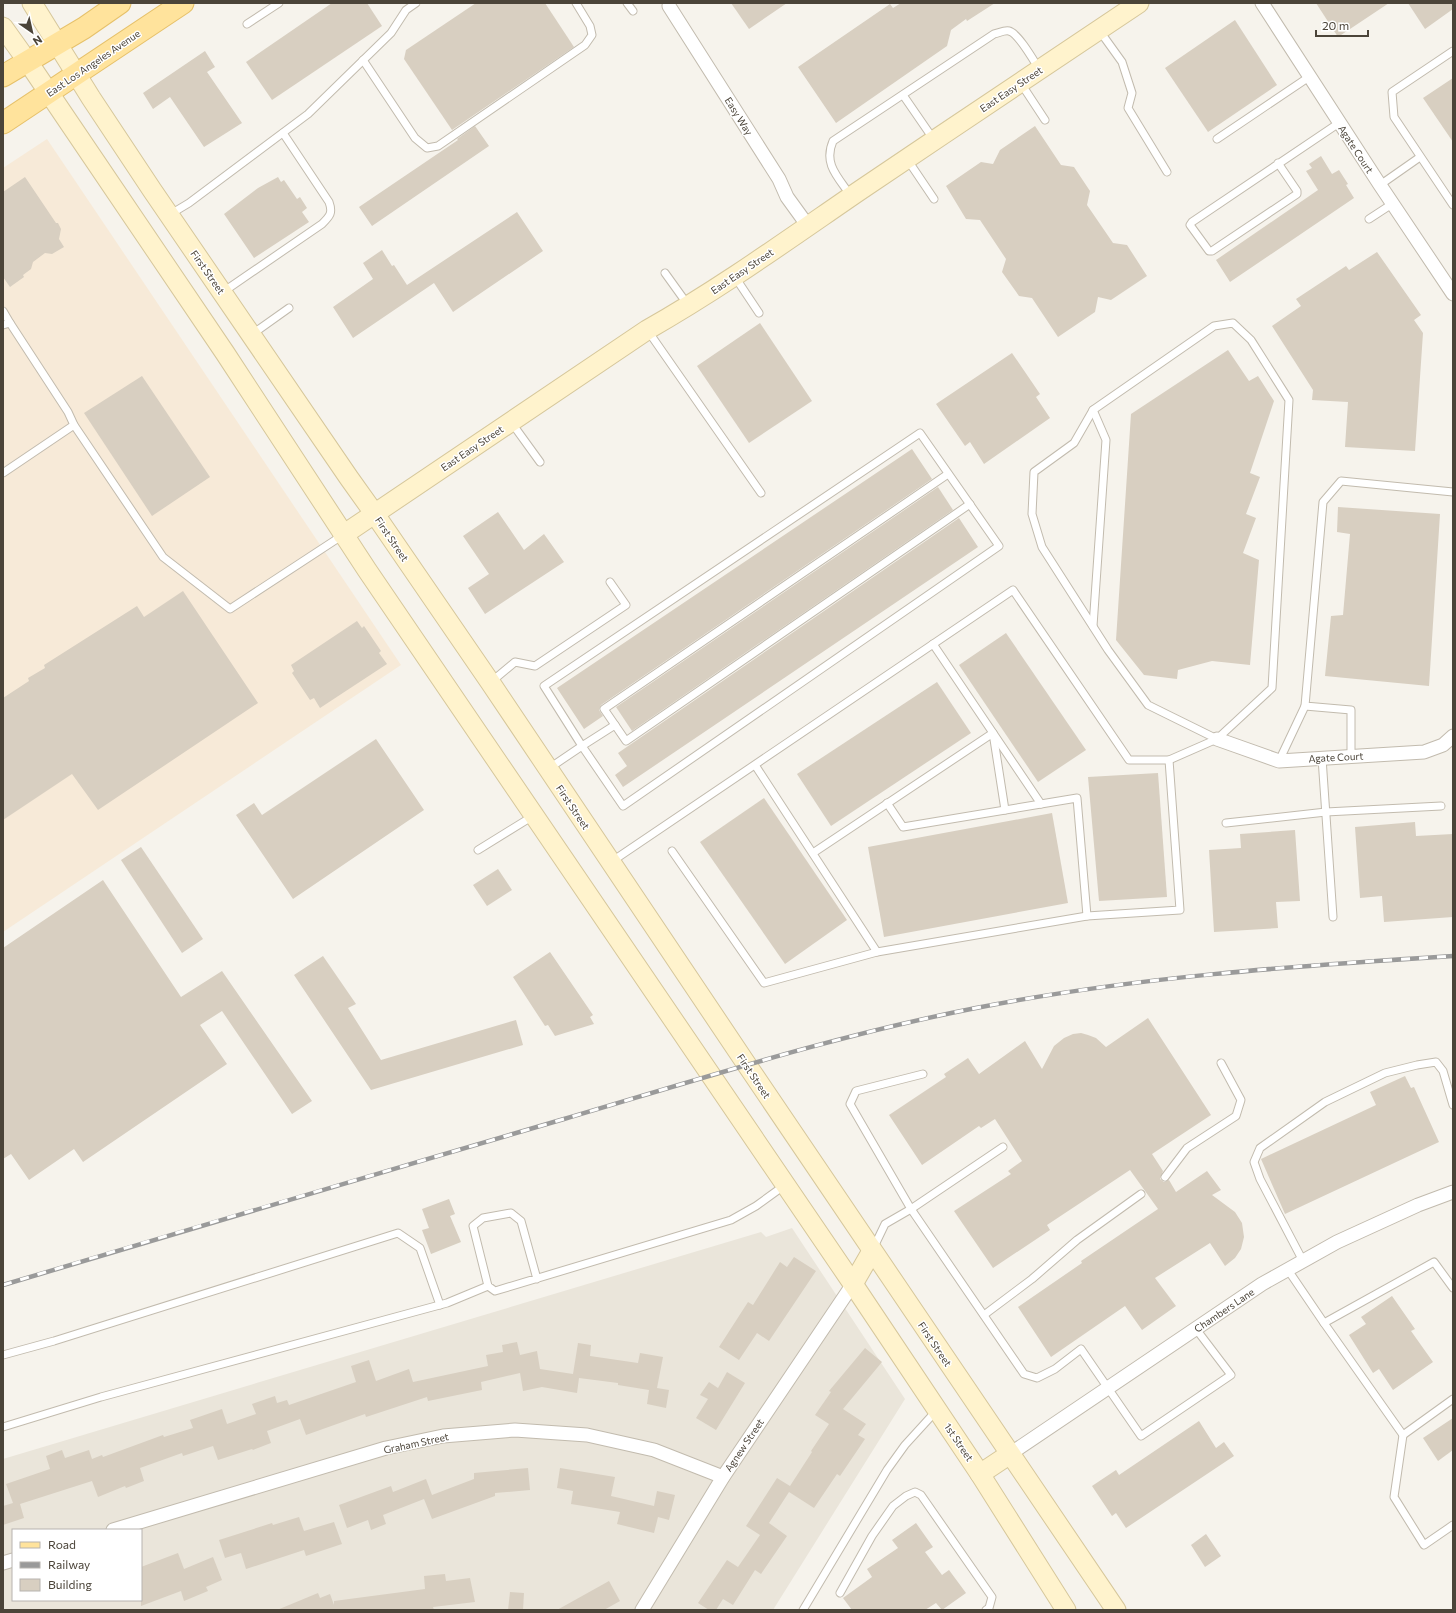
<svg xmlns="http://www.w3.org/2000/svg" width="1456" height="1613" viewBox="0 0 1456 1613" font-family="Commissioner,sans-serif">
  <rect width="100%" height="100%" fill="#f6f3ec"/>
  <!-- residential -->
  <path fill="#eae5da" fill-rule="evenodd" d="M792,1228L905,1399L773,1610H3V1459L761,1232L766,1237ZM13,1530H141V1600H13Z"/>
  <!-- commercial -->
  <path fill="#f7ead8" d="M47,139L401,665L3,932V168Z"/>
  <!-- building -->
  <g fill="#d8cfc1">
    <path d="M332,3H367L382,26L272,100L246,62Z"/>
    <path d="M476,3H545L574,47L452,130L404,59L406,50Z"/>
    <path d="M731,3H787L749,29Z"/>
    <path d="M901,3H995L967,21L966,19L951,30L947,46L836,123L798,67L890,4L893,8Z"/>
    <path d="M1316,3H1389L1338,37Z"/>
    <path d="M1408,3H1453V9L1425,29Z"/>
    <path d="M1235,20L1277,85L1208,132L1165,68Z"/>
    <path d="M205,51L215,67L207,72L242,123L204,147L170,97L153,109L143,93Z"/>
    <path d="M1453,78V142L1423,98Z"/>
    <path d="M475,126L489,146L372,226L359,207L458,140L457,139Z"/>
    <path d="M1035,126L1061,165L1074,167L1090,191L1087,205L1113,243L1127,245L1147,276L1111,300L1098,297L1095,312L1058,337L1032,298L1019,296L1002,272L1006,259L980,220L966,219L946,186L981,162L993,164L1000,150Z"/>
    <path d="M1321,156L1332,174L1339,170L1348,184L1346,185L1354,198L1230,282L1216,260L1318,190L1306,171L1312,168L1309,164Z"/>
    <path d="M25,177L56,223H58L61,229L59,239L64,247L52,254L45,253L33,262L31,269L23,275L24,277L10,287L3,277V192Z"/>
    <path d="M278,177L281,182L284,180L297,199L300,197L307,208L302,212L309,222L254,258L224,214L258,188Z"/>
    <path d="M517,212L543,251L453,312L434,283L353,338L333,307L373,279L363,263L382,250L392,266L394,265L407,285Z"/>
    <path d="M1377,252L1421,315L1414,320L1423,333L1415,451L1345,447L1348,402L1312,400L1313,390L1272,326L1301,306L1296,299L1346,266L1349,270Z"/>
    <path d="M760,323L812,401L749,443L697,366Z"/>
    <path d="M1228,350L1249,381L1258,376L1274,401L1250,473L1260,477L1246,514L1256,518L1243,553L1259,560L1250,665L1212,661L1178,670L1177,679L1144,675L1116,640L1131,414Z"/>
    <path d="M1012,353L1040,394L1036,397L1050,418L984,464L970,442L965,446L936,404Z"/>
    <path d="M142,376L210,477L152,516L84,413Z"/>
    <path d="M912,449L932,479L601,705L599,710L603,716L584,729L557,688Z"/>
    <path d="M938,487L953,510L632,731L616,707Z"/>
    <path d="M1338,507L1440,514L1429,686L1325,676L1331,616L1343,615L1350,534L1337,532Z"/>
    <path d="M498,512L524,550L544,534L564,562L485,614L468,588L489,574L463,536Z"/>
    <path d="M959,518L978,547L623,787L615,775L627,766L618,753Z"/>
    <path d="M183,591L258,703L98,810L72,774L3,820V698L29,681L28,678L45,668L44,665L137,606L144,617Z"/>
    <path d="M357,621L362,628L364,626L381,651L379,653L387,664L320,708L314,698L310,700L292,673L294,671L291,665Z"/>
    <path d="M1006,633L1086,750L1038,782L959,665Z"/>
    <path d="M937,682L971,733L831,826L797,774Z"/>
    <path d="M376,739L424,810L293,899L236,815L254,803L262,815Z"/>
    <path d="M1158,773L1167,897L1099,901L1088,777Z"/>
    <path d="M764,798L847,920L785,964L700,842Z"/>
    <path d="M1052,813L1068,903L884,937L868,847Z"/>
    <path d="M1415,822L1416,836L1453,834V917L1384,922L1382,896L1360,898L1355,827Z"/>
    <path d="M1295,830L1300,901L1276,902L1278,928L1214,932L1209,850L1241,848L1240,834Z"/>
    <path d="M141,847L203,939L182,953L121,860Z"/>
    <path d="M498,869L512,890L487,906L473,885Z"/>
    <path d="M103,880L181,997L222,971L312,1101L292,1114L222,1011L200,1025L227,1064L83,1162L74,1149L29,1180L11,1154L3,1159V948Z"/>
    <path d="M550,952L593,1015L590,1017L594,1024L555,1036L548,1025L545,1026L513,977Z"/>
    <path d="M323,956L356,1004L348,1008L381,1060L516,1020L523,1045L371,1090L294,975Z"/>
    <path d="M1148,1018L1211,1115L1152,1154L1163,1171L1160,1179L1164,1182L1169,1180L1176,1192L1207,1171L1221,1190L1212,1195L1235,1212L1242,1223L1244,1237L1241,1249L1235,1258L1225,1266L1210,1243L1155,1278L1176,1306L1142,1330L1125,1306L1051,1357L1018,1307L1082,1263L1081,1261L1158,1209L1130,1170L1047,1225L1050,1230L993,1268L954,1211L1011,1174L1008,1171L1022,1161L995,1119L981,1128L979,1126L922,1165L889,1115L946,1077L944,1074L968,1058L979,1074L1025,1041L1042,1069L1054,1046L1064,1038L1073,1034L1081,1033L1088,1035L1096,1038L1106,1047Z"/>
    <path d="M1405,1076L1411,1088L1414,1087L1439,1142L1285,1214L1261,1159L1376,1105L1370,1092Z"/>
    <path d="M449,1199L455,1214L450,1216L461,1242L431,1254L422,1230L429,1228L422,1209Z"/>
    <path d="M794,1257L816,1271L769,1341L757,1333L739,1360L719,1347L748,1302L753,1305L780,1262L787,1267Z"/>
    <path d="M1392,1296L1415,1329L1411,1331L1433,1362L1393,1390L1379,1369L1373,1373L1349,1335L1366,1324L1361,1317Z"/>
    <path d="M517,1342L520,1355L537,1351L540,1369L573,1374L578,1343L591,1345L590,1356L638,1363L640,1353L663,1357L657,1388L669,1390L666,1408L647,1404L649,1390L618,1385V1383L579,1378L577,1393L542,1387L523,1391L520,1373L481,1382L482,1390L428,1401L427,1397L366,1417L365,1414L306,1435L300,1419L267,1431L271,1443L253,1450L252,1449L218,1460L213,1446L183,1456L182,1453L140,1468L144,1481L126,1488L125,1486L98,1497L92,1481L20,1504L24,1518L3,1525V1506L13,1503L6,1484L50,1469L46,1456L62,1450L65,1458L89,1450L92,1459L102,1455L103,1457L163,1435L164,1437L193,1428L190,1420L222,1409L227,1424L256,1414L252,1404L275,1396L277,1403L287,1400L289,1405L356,1382L351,1366L369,1360L376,1381L409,1369L413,1382L488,1366L486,1355L503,1352L502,1345Z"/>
    <path d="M865,1348L882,1362L843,1409L866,1424L858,1435L865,1439L840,1476L837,1474L814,1508L789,1492L769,1523L787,1536L761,1574L755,1570L733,1605L723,1599L716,1610H709L698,1603L727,1560L738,1567L760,1535L746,1526L777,1478L790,1486L812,1452L811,1451L829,1424L815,1415L831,1392L829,1391Z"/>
    <path d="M727,1372L745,1383L716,1430L696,1418L708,1399L700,1395L709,1382L718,1388Z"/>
    <path d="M1453,1418V1450L1438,1461L1423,1438Z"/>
    <path d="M1199,1421L1216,1448L1224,1442L1234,1456L1126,1528L1116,1513L1112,1516L1092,1486L1116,1470L1119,1475Z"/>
    <path d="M528,1468L530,1490L495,1493V1496L432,1519L424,1499L383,1515L386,1524L371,1530L368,1520L347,1528L339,1505L391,1486L393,1492L426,1479L432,1495L474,1479V1473Z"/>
    <path d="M560,1468L615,1477L611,1496L654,1506L657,1491L675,1495L669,1520L658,1517L654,1533L617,1524L620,1512L571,1504L573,1491L557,1488Z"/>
    <path d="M299,1517L304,1531L334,1522L342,1544L306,1556L304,1550L246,1569L241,1553L225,1558L219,1540L272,1523L273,1525Z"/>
    <path d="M916,1523L933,1547L925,1552L942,1575L949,1570L966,1593L942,1610L936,1603L925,1610H852L843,1598L872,1577L867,1569L898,1548L892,1540Z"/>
    <path d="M1206,1534L1221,1556L1205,1567L1191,1545Z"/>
    <path d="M178,1553L184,1569L213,1557L222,1580L206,1587L208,1591L184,1601L181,1591L141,1606V1567Z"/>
    <path d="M445,1574L446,1581L470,1578L475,1602L433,1607L434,1610H277L318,1593L320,1598L330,1594L334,1605V1601L425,1589L424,1576Z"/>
    <path d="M609,1581L620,1601L604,1610H557Z"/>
    <path d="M510,1592L524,1593L523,1610H508Z"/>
  </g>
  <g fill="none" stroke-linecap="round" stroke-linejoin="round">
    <!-- lane casing -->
    <g stroke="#c2bbae" stroke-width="9">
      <g id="lane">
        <path d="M627,3L633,11"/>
        <path d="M247,24L279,3"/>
        <path d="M1099,30L1122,62L1132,93L1128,108L1167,172"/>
        <path d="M1453,51L1392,92L1394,117L1453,205"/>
        <path d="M363,60L415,138L427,148L438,146L585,45L592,35L590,26L576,3"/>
        <path d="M1020,82L1045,120"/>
        <path d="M903,95L934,140"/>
        <path d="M1217,139L1309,77"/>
        <path d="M907,159L934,199"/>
        <path d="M1278,163L1297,191V194L1212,251H1209L1190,225L1192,222L1339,123"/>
        <path d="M1380,185L1420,157"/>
        <path d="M851,196C838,177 823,164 833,141L994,34C999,33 1004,30 1009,31C1018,33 1034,61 1039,69"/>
        <path d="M169,215L189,203L308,114L391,33L406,10L416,3"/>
        <path d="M1369,219L1392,204"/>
        <path d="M665,273L688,305"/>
        <path d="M735,277L759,313"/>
        <path d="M223,292L322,224C330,216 333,213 329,202L283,133"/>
        <path d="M3,311L10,323L3,325"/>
        <path d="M10,323L68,412L74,425L163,557L230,609L343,535"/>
        <path d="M648,331L761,493"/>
        <path d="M251,335L289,308"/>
        <path d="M511,422L540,462"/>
        <path d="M3,473L74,425"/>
        <path d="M948,474L604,709L626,741L970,504"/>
        <path d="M1093,626L1106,440L1093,410"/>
        <path d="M933,644L1041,804"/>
        <path d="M491,682L515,662L535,666L626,605L610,582"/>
        <path d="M1351,756V710L1305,706L1323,502L1341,481L1453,492"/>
        <path d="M1322,758L1333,917"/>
        <path d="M1169,760L1217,739L1272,688L1289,400L1251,340L1233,323L1214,326L1093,410L1074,443L1034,472L1032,514L1042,547L1108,650L1148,705L1217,739"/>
        <path d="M1279,761L1305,706"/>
        <path d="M548,769L582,746L623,806L999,546L920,433L544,686L582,746L615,725"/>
        <path d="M887,803L903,827L1077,798L1087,916"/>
        <path d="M1226,823L1326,812L1441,806"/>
        <path d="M478,850L533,816"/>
        <path d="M672,851L764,983L877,952"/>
        <path d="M813,853L993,733L1005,810"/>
        <path d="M611,862L1013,590L1129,760H1169L1180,910L1087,916L877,952L755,765"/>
        <path d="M923,1074L856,1091L850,1104L911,1209L1024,1374L1037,1378L1055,1369L1081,1349L1141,1436L1231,1375L1196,1329"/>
        <path d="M1165,1177L1187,1148L1236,1116L1241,1100L1221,1063"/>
        <path d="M873,1249L885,1224L911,1209L1003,1147"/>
        <path d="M1303,1261L1260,1179L1254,1162L1260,1148L1325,1102L1385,1073L1417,1065L1436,1062L1443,1071L1453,1105"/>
        <path d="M1288,1270L1324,1323L1434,1262L1453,1288"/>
        <path d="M537,1279L521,1221L511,1213L483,1218L473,1226L488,1286L495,1291L731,1220L756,1206L785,1185"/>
        <path d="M984,1315L1032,1279L1077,1240L1141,1194"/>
        <path d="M1324,1323L1403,1435L1453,1399"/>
        <path d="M3,1355L54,1341L398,1233L420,1248L440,1305"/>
        <path d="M3,1427L101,1397L447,1303L488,1286"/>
        <path d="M1403,1435L1394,1497L1424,1545L1453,1525"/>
        <path d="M840,1593L872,1536L893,1506L906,1496L915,1492L921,1495L992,1597L989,1608L986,1610"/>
        <path d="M803,1610L887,1470L905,1445L936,1411"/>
      </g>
    </g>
    <!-- street casing -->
    <g stroke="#c2bbae" stroke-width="15">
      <g id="street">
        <path d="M1262,3L1380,185L1453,294"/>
        <path d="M669,6L779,179L787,197L808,226"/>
        <path d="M1217,739L1279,761L1424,752L1443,745L1453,736"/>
        <path d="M1010,1454L1262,1284L1337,1242L1418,1205L1453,1192"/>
        <path d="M113,1530L386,1448L443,1436L515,1430L587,1435L654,1450L723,1477"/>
        <path d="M3,1563L13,1560"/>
        <path d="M642,1610L723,1477L853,1284"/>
      </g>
    </g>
    <!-- secondary casing -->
    <g stroke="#d6c79b" stroke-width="21">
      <g id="secondary">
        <path d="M32,3L91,98L152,190L349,478L374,513L490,682L747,1065L1116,1610"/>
        <path d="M3,27L28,62L225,353L367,570L853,1284L980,1474L1066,1610"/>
        <path d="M343,535L647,330C721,288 789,239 859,191C952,128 1045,66 1139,3"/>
        <path d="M853,1284L872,1251"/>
        <path d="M980,1474L1010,1454"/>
      </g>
    </g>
    <!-- primary casing -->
    <g stroke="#e6c16a" stroke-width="23">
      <g id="primary">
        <path d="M3,76L84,28L120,3"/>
        <path d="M3,123L183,3"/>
      </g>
    </g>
    <!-- lane -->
    <use href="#lane" stroke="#fff" stroke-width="7"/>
    <!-- street -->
    <use href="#street" stroke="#fff" stroke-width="13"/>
    <!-- secondary -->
    <use href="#secondary" stroke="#fff3cd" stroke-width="19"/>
    <!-- primary -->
    <use href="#primary" stroke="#ffe39c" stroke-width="21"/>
    <!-- rail casing -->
    <g stroke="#9a9a9a" stroke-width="4.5">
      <path id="rail" d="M3,1285C190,1228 377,1174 564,1119C700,1079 837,1035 976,1008C1133,977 1294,966 1453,956"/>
    </g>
    <!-- rail -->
    <use href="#rail" stroke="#fff" stroke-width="3" stroke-dasharray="9" stroke-linecap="butt"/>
  </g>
  <g text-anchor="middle" stroke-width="3" stroke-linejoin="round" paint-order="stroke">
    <!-- street labels -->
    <g font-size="10" fill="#4b4439" stroke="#fff">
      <text transform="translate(93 63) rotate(-34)" y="4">East Los Angeles Avenue</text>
      <text transform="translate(1011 89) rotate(-34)" y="4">East Easy Street</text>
      <text transform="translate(739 116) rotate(58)" y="4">Easy Way</text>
      <text transform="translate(1356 149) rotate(57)" y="4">Agate Court</text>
      <text transform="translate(742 271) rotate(-34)" y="4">East Easy Street</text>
      <text transform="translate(208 272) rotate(55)" y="4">First Street</text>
      <text transform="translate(472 448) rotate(-34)" y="4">East Easy Street</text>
      <text transform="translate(392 539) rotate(56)" y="4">First Street</text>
      <text transform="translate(1336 757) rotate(-3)" y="4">Agate Court</text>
      <text transform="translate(573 807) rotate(56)" y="4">First Street</text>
      <text transform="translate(754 1076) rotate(56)" y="4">First Street</text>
      <text transform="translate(1224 1310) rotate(-34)" y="4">Chambers Lane</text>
      <text transform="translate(935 1344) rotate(56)" y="4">First Street</text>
      <text transform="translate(959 1442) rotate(56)" y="4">1st Street</text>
      <text transform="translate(416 1443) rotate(-12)" y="4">Graham Street</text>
      <text transform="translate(744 1445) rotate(-56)" y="4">Agnew Street</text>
    </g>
  </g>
  <!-- border -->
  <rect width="1456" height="1613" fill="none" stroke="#4b4439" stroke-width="8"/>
  <!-- legend -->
  <rect x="12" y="1529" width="130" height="72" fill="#ffffff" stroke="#b7b4b0"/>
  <rect x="20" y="1542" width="20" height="6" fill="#ffe39c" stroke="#b7b4b0"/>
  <text x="48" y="1549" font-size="12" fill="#4b4439">Road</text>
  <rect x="20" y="1562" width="20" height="6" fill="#9a9a9a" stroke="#b7b4b0"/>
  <text x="48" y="1569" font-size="12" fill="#4b4439">Railway</text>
  <rect x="20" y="1579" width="20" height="12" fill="#d8cfc1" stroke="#b7b4b0"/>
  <text x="48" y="1589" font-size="12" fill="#4b4439">Building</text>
  <!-- north arrow -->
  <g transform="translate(32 32) rotate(146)" stroke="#ffffff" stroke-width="3" paint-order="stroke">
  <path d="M0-3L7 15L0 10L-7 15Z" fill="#4b4439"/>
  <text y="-6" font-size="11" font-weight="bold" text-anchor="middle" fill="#4b4439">N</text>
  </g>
  <!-- scale -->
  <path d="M1316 30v6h52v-6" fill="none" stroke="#4b4439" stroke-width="2"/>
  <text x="1322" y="30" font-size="12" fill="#4b4439" stroke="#ffffff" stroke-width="3" paint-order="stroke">20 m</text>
</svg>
